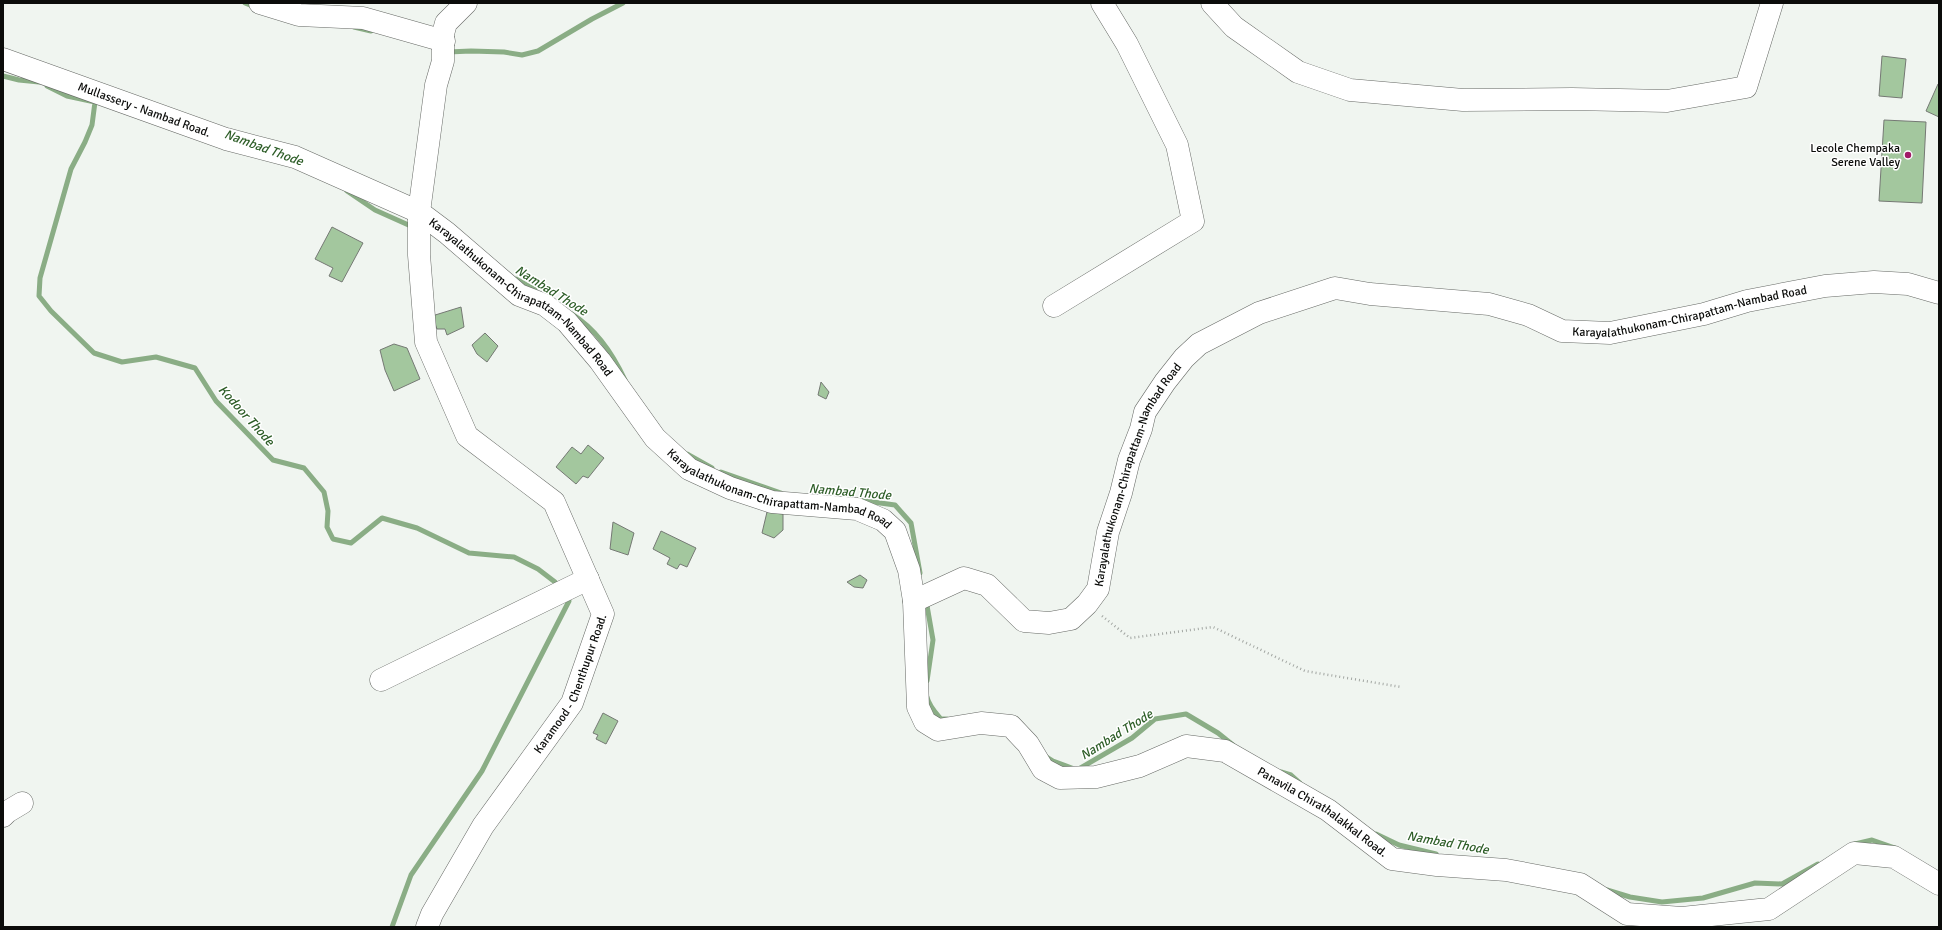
<svg xmlns="http://www.w3.org/2000/svg" width="1942" height="930" viewBox="0 0 1942 930" font-family="Signika,sans-serif">
  <rect width="100%" height="100%" fill="#f0f5f0"/>
  <g fill="none" stroke-linecap="round" stroke-linejoin="round">
    <!-- stream -->
    <g stroke="#8aad85" stroke-width="5">
      <path d="M245,3L255,7"/>
      <path d="M354,27L371,31"/>
      <path d="M448,52L471,51L504,52L522,55L538,51L592,19L623,3"/>
      <path d="M3,76L19,80L39,82"/>
      <path d="M47,86L67,96L95,102L92,125L85,142L71,169L40,278L39,296L51,311L94,353L122,362L156,357L195,368L216,401L273,460L304,468L324,492L328,511L327,527L333,539L351,543L382,518L417,528L469,553L514,557L538,569L555,582L559,587"/>
      <path d="M347,191L375,210L413,227"/>
      <path d="M516,279L535,290"/>
      <path d="M572,314C596,329 613,354 625,380"/>
      <path d="M687,454L712,468"/>
      <path d="M721,472L781,493"/>
      <path d="M858,500L895,505L911,523L920,573"/>
      <path d="M926,600L933,640L927,681"/>
      <path d="M927,697C929,706 935,712 941,719H947"/>
      <path d="M1045,756L1053,761L1077,770L1132,738L1155,719L1186,714L1218,733L1233,745"/>
      <path d="M1281,772L1291,775L1300,783"/>
      <path d="M1376,834L1399,845L1436,854"/>
      <path d="M1855,844L1872,840L1895,848"/>
      <path d="M1607,890L1630,897L1662,902L1703,898L1755,883L1782,884L1818,864"/>
      <path d="M392,927L411,875L482,771L569,601L565,595"/>
    </g>
  </g>
  <!-- building -->
  <g fill="#a3c79e" stroke="#757974">
    <path d="M1882,56L1906,59L1902,98L1879,96Z"/>
    <path d="M1938,84L1939,85V117L1926,111Z"/>
    <path d="M1884,120L1926,122L1922,203L1879,201Z"/>
    <path d="M332,227L363,243L342,282L329,276L333,268L315,259Z"/>
    <path d="M461,307L464,327L447,335L445,329H437L432,316Z"/>
    <path d="M485,333L498,346L487,362L477,354L472,345Z"/>
    <path d="M394,344L407,348L420,379L394,391L385,370L380,350Z"/>
    <path d="M821,382L829,392L826,399L818,395Z"/>
    <path d="M588,445L604,458L588,478L583,476L576,484L556,467L572,447L581,454Z"/>
    <path d="M767,512L783,514V530L774,538L762,533Z"/>
    <path d="M613,522L634,533L628,555L610,549Z"/>
    <path d="M661,531L696,548L687,567L680,564L677,569L667,564L670,558L653,549Z"/>
    <path d="M860,575L867,580L863,588L854,587L847,582Z"/>
    <path d="M603,713L618,721L606,744L596,739L598,735L593,733Z"/>
  </g>
  <g fill="none" stroke-linecap="round" stroke-linejoin="round">
    <!-- minor casing -->
    <g stroke="#666965" stroke-width="23">
      <g id="minor">
        <path d="M260,3L299,15L363,18L444,41"/>
        <path d="M1212,3L1234,27L1298,72L1350,90L1463,100L1572,99L1667,101L1746,87L1772,3"/>
        <path id="s1" d="M3,59L226,139L295,157L419,212L447,233L519,295L545,305L567,322L600,361L655,438L689,469L730,488L772,502L857,509L883,520L895,531L909,570L914,601L918,707L925,722L938,730L981,723L1011,726L1028,744L1043,769L1060,778L1096,777L1140,766L1186,746L1225,751L1328,810L1392,859L1437,865L1506,870L1580,884L1627,914L1682,918L1769,909L1854,853L1894,857L1939,884"/>
        <path d="M1054,306L1193,221L1177,145L1127,44L1102,3"/>
        <path id="s2" d="M914,601L964,578L987,585L1024,621L1049,623L1071,619L1087,604L1098,589L1108,532L1121,493L1129,460L1141,429L1145,412L1165,382L1184,358L1199,344L1259,313L1335,288L1370,294L1489,304L1528,315L1562,331L1610,333L1704,314L1747,301L1825,286L1874,282L1908,284L1939,293"/>
        <path d="M381,680L588,579"/>
        <path d="M3,816L7,812L22,803"/>
        <path id="s3" d="M427,927L432,914L483,826L572,703L603,614L554,502L467,436L426,342L419,255V212L436,85L443,61V34L446,23L466,3"/>
      </g>
    </g>
    <!-- path -->
    <path stroke="#a2a6a2" stroke-width="2.5" stroke-dasharray="1 3" stroke-linecap="butt" d="M1102,616L1130,638L1213,627L1305,671L1401,687"/>
    <!-- minor -->
    <use href="#minor" stroke="#fff" stroke-width="22"/>
  </g>
  <!-- markers -->
  <circle fill="#a11a67" stroke="#fff" stroke-width="1.5" cx="1908" cy="155" r="4"/>
  <g text-anchor="middle" stroke-width="3" stroke-linejoin="round" paint-order="stroke">
    <!-- street labels -->
    <g font-size="12" fill="#0b0c0a" stroke="#fff">
      <text dy="4" stroke="none"><textPath href="#s1" startOffset="150">Mullassery - Nambad Road.</textPath></text>
      <text dy="4" stroke="none"><textPath href="#s1" startOffset="578">Karayalathukonam-Chirapattam-Nambad Road</textPath></text>
      <text dy="4" stroke="none"><textPath href="#s2" startOffset="1000">Karayalathukonam-Chirapattam-Nambad Road</textPath></text>
      <text dy="4" stroke="none"><textPath href="#s2" startOffset="341">Karayalathukonam-Chirapattam-Nambad Road</textPath></text>
      <text dy="4" stroke="none"><textPath href="#s1" startOffset="914">Karayalathukonam-Chirapattam-Nambad Road</textPath></text>
      <text dy="4" stroke="none"><textPath href="#s3" startOffset="284">Karamood - Chenthupur Road.</textPath></text>
      <text dy="4" stroke="none"><textPath href="#s1" startOffset="1684">Panavila Chirathalakkal Road.</textPath></text>
    </g>
    <!-- poi labels -->
    <g font-size="12" fill="#0b0c0a" stroke="#fff" text-anchor="end">
      <text x="1900" y="152">Lecole Chempaka<tspan x="1900" dy="14">Serene Valley</tspan></text>
    </g>
    <!-- water labels -->
    <g font-size="13" font-style="italic" fill="#2e5e28" stroke="#fff">
      <text transform="translate(264 147) rotate(20)" y="5">Nambad Thode</text>
      <text transform="translate(552 290) rotate(32)" y="5">Nambad Thode</text>
      <text transform="translate(247 415) rotate(48)" y="5">Kodoor Thode</text>
      <text transform="translate(850 491) rotate(5)" y="5">Nambad Thode</text>
      <text transform="translate(1116 734) rotate(-32)" y="5">Nambad Thode</text>
      <text transform="translate(1448 842) rotate(10)" y="5">Nambad Thode</text>
    </g>
  </g>
  <!-- border -->
  <rect width="1942" height="930" fill="none" stroke="#0b0c0a" stroke-width="8"/>
</svg>
